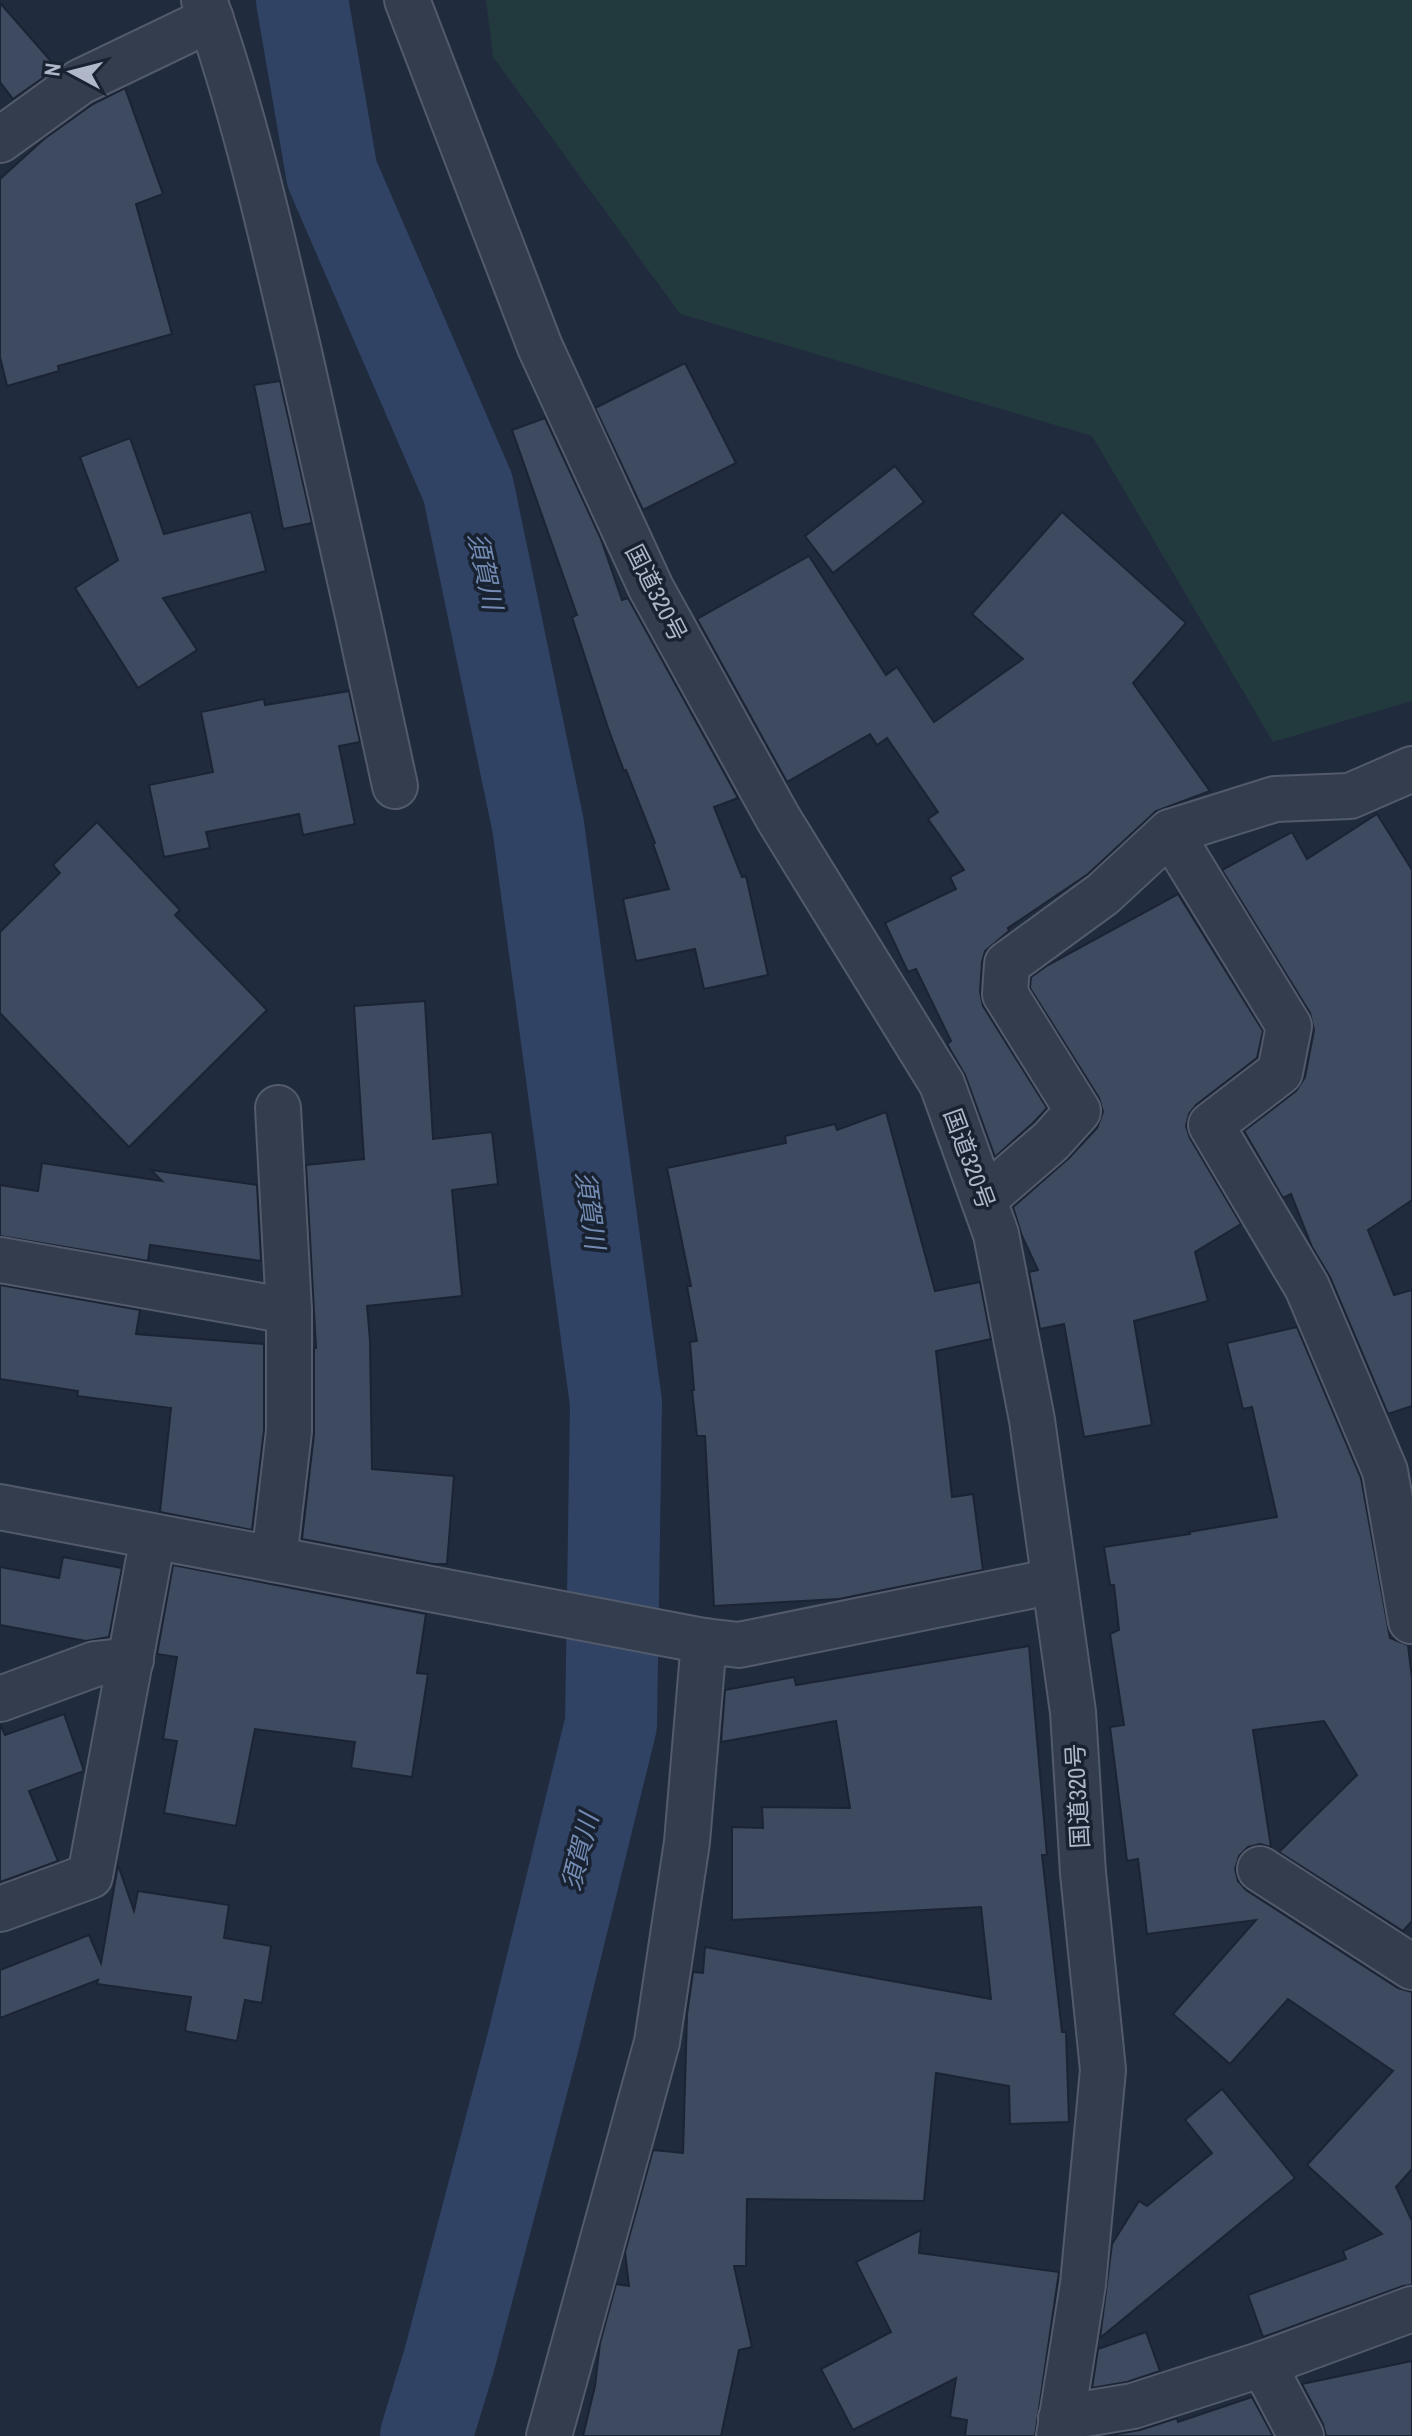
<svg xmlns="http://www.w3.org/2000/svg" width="1412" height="2436" viewBox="0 0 1412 2436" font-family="'Archivo Narrow','Noto Sans JP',sans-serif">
  <rect width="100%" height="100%" fill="#202b3d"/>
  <!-- green -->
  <path fill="#22393e" d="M486,0H1412V701L1273,742L1092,436L680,314L493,57Z"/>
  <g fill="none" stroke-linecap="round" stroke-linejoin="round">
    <!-- stream -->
    <path stroke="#304364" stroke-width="16" d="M302,1L303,0"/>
    <!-- river -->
    <path stroke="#304364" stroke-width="92" d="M302,0L332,174L468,488L538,825L616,1403L611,1724L532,2046L449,2361L426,2436"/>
  </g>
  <!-- building -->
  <g fill="#3e4a5f" stroke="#1b2434" stroke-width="2">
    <path d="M0,3L57,68L13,99L0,82Z"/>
    <path d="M125,88L163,194L136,204L172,334L58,366L59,371L7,386L0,357V179L44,139L93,104Z"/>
    <path d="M685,363L736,463L643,510L595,408Z"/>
    <path d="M280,381L312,523L283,529L254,385Z"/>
    <path d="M545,418L601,539L622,600L628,598L738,798L714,807L742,877L746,876L768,975L704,989L695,949L636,961L623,899L669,889L653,844L655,843L626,770L624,771L608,728L572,617L577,615L512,430Z"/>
    <path d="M130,438L164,534L251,512L266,571L163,598L197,650L138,688L75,588L118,560L80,457Z"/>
    <path d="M895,466L924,502L833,573L805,536Z"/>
    <path d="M1062,512L1186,623L1133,683L1210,791L1156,811L1088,874L1008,928L1009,931L985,951L982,962L980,992L983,1006L1047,1108L1033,1123L995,1157L965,1075L947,1044L951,1041L916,969L908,972L885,923L956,889L950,877L964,870L928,819L938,812L887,738L877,745L870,734L787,782L697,619L809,556L886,675L897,667L934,722L1023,659L972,614Z"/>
    <path d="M349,691L360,742L339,746L355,824L303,835L299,814L206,832L210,848L164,857L149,785L213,772L201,712L264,699L265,705Z"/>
    <path d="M1377,814L1412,870V1200L1368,1230L1394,1295L1412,1290V1406L1388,1414L1330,1277L1312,1247L1291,1194L1283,1198L1244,1131L1296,1091L1305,1077L1314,1030L1310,1013L1222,870L1292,832L1307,859Z"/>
    <path d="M97,822L180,910L175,915L267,1010L129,1147L0,1013V932L60,873L53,865Z"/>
    <path d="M1178,894L1263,1031L1257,1058L1196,1105L1189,1114L1186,1126L1190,1138L1241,1224L1195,1252L1208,1301L1134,1321L1152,1425L1084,1437L1064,1324L1040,1329L1029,1272L1038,1270L1022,1236L1013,1207L1069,1158L1097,1128L1103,1112L1099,1098L1030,988L1031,977L1048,965Z"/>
    <path d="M425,1001L433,1139L492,1132L498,1184L452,1190L462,1296L367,1306L370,1340L372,1469L454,1476L447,1564H433L302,1539L314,1434V1348H316L306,1165L364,1159L354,1006Z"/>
    <path d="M886,1112L935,1291L980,1282L991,1339L936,1351L952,1497L973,1494L983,1570L839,1599L714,1606L705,1436H697L692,1390H694L690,1342L697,1341L687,1286H691L667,1168L786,1143L785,1136L835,1124L837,1130Z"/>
    <path d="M42,1163L162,1181L151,1170L257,1185L261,1261L150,1245L148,1261L0,1236V1185L38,1191Z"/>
    <path d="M0,1285L140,1310L136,1334L264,1344V1430L252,1530L160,1512L171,1408L77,1396L78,1391L0,1379Z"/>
    <path d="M1297,1327L1361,1478L1390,1638L1408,1645L1412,1679V1921L1403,1931L1279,1852L1357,1775L1324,1721L1253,1730L1271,1847L1260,1844L1248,1847L1239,1856L1235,1869L1238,1881L1246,1890L1398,1988L1412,1992V2169L1396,2187L1412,2221V2285L1403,2286L1263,2337L1248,2295L1346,2259L1343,2251L1382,2234L1307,2165L1393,2071L1288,1999L1230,2064L1173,2014L1256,1920L1147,1934L1138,1859L1127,1861L1110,1727L1124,1725L1110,1634L1119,1630L1114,1585H1110L1104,1547L1190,1534L1189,1532L1277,1517L1252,1407L1243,1409L1227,1343Z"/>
    <path d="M63,1557L122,1568L109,1637L86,1641L0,1625V1567L59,1578Z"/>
    <path d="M173,1565L426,1614L417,1673L428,1674L412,1777L351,1768L355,1742L255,1729L236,1826L164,1813L177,1741L163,1739L177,1657L157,1654Z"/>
    <path d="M1029,1646L1047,1855H1042L1062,2032H1066L1069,2122L1010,2124L1009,2086L936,2073L924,2201L747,2199L746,2266H734L752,2347L739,2350L721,2436H583L595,2386L600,2343L616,2284L629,2286L625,2252L653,2150L683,2153L687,2014L693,1972L703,1973L705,1947L991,1999L981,1907L732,1920V1827L763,1828L762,1807L850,1808L836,1721L721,1742L725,1690L794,1677L796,1685Z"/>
    <path d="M64,1714L84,1771L29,1791L58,1861L0,1882V1724L5,1735Z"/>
    <path d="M118,1865L134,1911L138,1891L229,1905L224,1938L271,1946L262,2003L245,2000L237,2041L185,2031L191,1997L97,1984L98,1980L0,2018V1970L89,1935L101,1963Z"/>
    <path d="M1222,2089L1295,2178L1100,2338L1112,2244L1139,2201L1147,2206L1212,2153L1185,2120Z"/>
    <path d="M921,2230L919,2253L1059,2272L1035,2436H965L967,2420L950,2417L956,2378L853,2430L821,2369L891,2332L856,2262Z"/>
    <path d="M1146,2332L1160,2371L1127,2382L1092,2388L1098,2349Z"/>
    <path d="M1412,2361V2436H1326L1323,2424L1302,2384Z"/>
    <path d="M1252,2397L1273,2436H1105L1140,2430L1177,2418L1178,2422Z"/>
  </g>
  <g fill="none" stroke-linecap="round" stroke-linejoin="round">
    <!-- minor casing -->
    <g stroke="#525a6b" stroke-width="48">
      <g id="minor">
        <path d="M204,0C245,115 271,234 299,352C332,497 364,641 395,786"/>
        <path d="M407,0L540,347L651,588L778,818L942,1084L996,1234L1032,1420L1073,1712L1083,1873L1103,2070L1083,2284L1059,2436"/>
        <path d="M0,140L80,82L211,19"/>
        <path d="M1170,832L1289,1026L1280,1072L1211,1125L1307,1287L1385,1471L1411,1621"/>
        <path d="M984,1199L1051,1141L1078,1111L1005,994L1007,964L1103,894L1170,832L1275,799L1350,796L1412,769"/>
        <path d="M0,1260L289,1311"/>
        <path d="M0,1507L704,1641L739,1645L1054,1581"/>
        <path d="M274,1559L289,1431V1311L278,1108"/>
        <path d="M0,1699L95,1664L131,1660"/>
        <path d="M1260,1869L1412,1967"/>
        <path d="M0,1909L90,1876L153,1537"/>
        <path d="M1263,2364L1301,2436"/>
        <path d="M1061,2418L1133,2406L1263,2364L1412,2309"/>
        <path d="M549,2436L657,2042L687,1842L704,1641"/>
      </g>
    </g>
    <!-- minor -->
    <use href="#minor" stroke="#343d4d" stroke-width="44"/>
  </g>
  <g text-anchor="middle" stroke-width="7" stroke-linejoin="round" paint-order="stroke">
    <!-- street labels -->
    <g font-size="24" fill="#afb7c9" stroke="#192231">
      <text transform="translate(656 593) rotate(63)" y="8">国道320号</text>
      <text transform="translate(969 1159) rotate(70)" y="8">国道320号</text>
      <text transform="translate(1078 1796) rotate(-93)" y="8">国道320号</text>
    </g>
    <!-- water labels -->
    <g font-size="26" font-style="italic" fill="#748cb4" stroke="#192231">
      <text transform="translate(485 571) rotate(78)" y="9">須賀川</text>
      <text transform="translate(590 1210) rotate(82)" y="9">須賀川</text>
      <text transform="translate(580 1852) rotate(-76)" y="9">須賀川</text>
    </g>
  </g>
  <!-- north arrow -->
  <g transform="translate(72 72) rotate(277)" stroke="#192231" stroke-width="6" paint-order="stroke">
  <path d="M0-6L14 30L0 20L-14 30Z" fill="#afb7c9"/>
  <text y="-12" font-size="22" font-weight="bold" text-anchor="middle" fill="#afb7c9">N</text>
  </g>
</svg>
